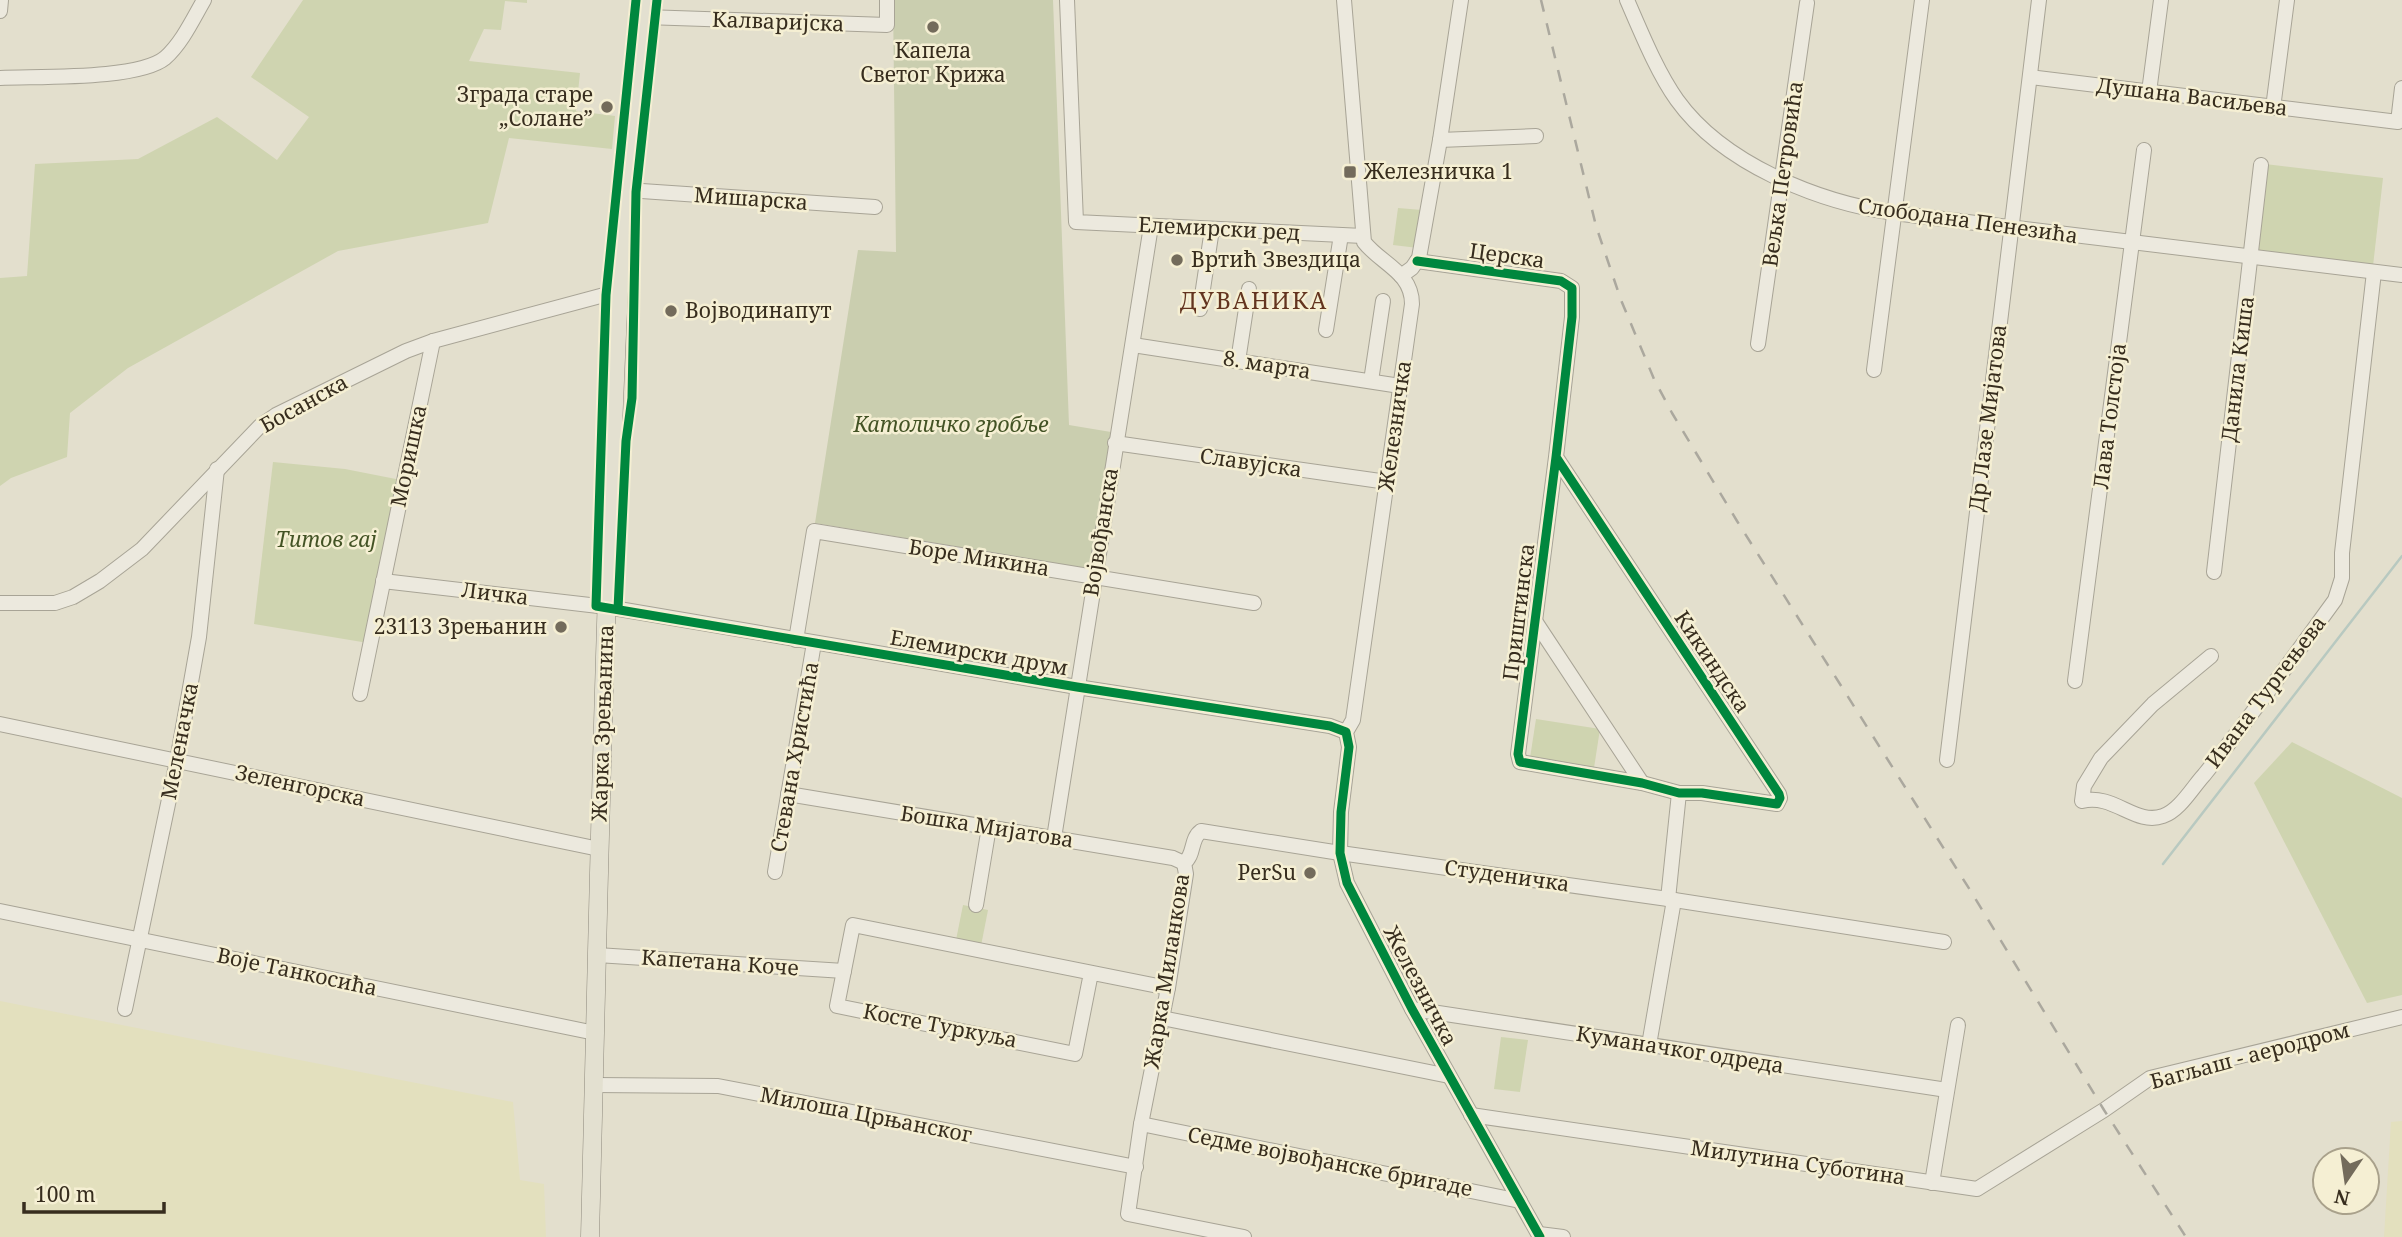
<svg xmlns="http://www.w3.org/2000/svg" width="2402" height="1237" viewBox="0 0 2402 1237" font-family="'Noto Serif',serif">
  <rect width="100%" height="100%" fill="#e3dfcd"/>
  <!-- farmland -->
  <g fill="#e3e0be">
    <path d="M0,1001L513,1102L520,1180L544,1184L546,1237H0Z"/>
    <path d="M2402,1121V1237H2384L2391,1122Z"/>
  </g>
  <!-- green -->
  <g fill="#cfd4b0">
    <path d="M303,0H527V3L505,1L501,30L484,29L469,61L580,73L576,111L615,116L612,149L509,138L488,223L338,251L128,368L70,413L67,457L11,478L0,486V278L27,276L35,164L138,159L217,117L277,160L309,117L251,77Z"/>
    <path d="M2265,164L2383,178L2373,266L2255,253Z"/>
    <path d="M1398,208L1422,210L1418,248L1393,245Z"/>
    <path d="M273,462L345,469L401,480L368,643L254,624Z"/>
    <path d="M1536,719L1600,729L1594,768L1530,758Z"/>
    <path d="M2292,742L2402,798V995L2367,1003L2254,783Z"/>
    <path d="M963,905L988,910L980,951L955,945Z"/>
    <path d="M1501,1037L1528,1040L1520,1092L1494,1089Z"/>
  </g>
  <!-- cemetery -->
  <path fill="#caceaf" d="M893,0H1053L1069,425L1111,432L1091,569L815,523L858,250L896,252Z"/>
  <g fill="none" stroke-linecap="round" stroke-linejoin="round">
    <!-- stream -->
    <path stroke="#b8c9c0" stroke-width="2.5" d="M2163,864L2402,556"/>
    <!-- minor casing -->
    <g stroke="#a8a496" stroke-width="16">
      <g id="minor">
        <path d="M1067,0L1076,222L1363,236"/>
        <path d="M1344,0L1364,242C1381,264 1412,272 1412,304L1353,720L1346,732L1349,747L1341,812L1340,853L1347,883L1412,1009L1540,1237"/>
        <path d="M1627,0C1641,32 1657,72 1677,100C1723,164 1818,202 1894,213L2402,275"/>
        <path d="M0,11L1,0"/>
        <path d="M645,17L887,25V0"/>
        <path d="M2030,77L2398,122L2402,88"/>
        <path d="M0,78C37,76 138,80 165,58C182,43 193,19 204,0"/>
        <path d="M2149,92L2161,0"/>
        <path d="M2273,108L2287,0"/>
        <path d="M1440,140L1536,136"/>
        <path d="M627,190L875,207"/>
        <path d="M1417,261L1561,281L1572,288V317L1556,457L1518,754L1520,762L1642,783L1679,793H1702L1777,804L1780,798L1779,794L1556,457"/>
        <path d="M1401,276L1412,268L1419,258L1440,140L1461,0"/>
        <path d="M1200,309L1212,229"/>
        <path d="M1326,330L1341,235"/>
        <path d="M1758,344L1807,3"/>
        <path d="M1133,345L1400,386"/>
        <path d="M1238,361L1249,289"/>
        <path d="M1874,370L1922,0"/>
        <path d="M1371,381L1383,301"/>
        <path d="M1115,443L1387,482"/>
        <path d="M2214,572L2261,165"/>
        <path d="M383,581L607,607L1077,687L1330,726L1346,732"/>
        <path d="M0,603H55L73,597L100,581L142,549L260,426L276,415L406,351L433,341L619,291"/>
        <path d="M1535,621L1642,783"/>
        <path d="M796,640L814,531L1254,603"/>
        <path d="M2211,656L2153,704L2101,758L2084,786L2082,801C2114,793 2135,826 2163,816C2180,810 2192,788 2204,775C2250,718 2292,659 2335,600L2342,578V553L2374,272"/>
        <path d="M2075,681L2144,150"/>
        <path d="M360,694L433,341"/>
        <path d="M0,724L599,849"/>
        <path d="M1947,760L2039,0"/>
        <path d="M788,794L1173,858L1184,863"/>
        <path d="M1054,838L1151,226"/>
        <path d="M1184,863C1195,855 1190,839 1201,831L1340,853L1668,899L1944,942"/>
        <path d="M1184,863L1186,874L1168,988L1141,1124L1128,1214L1244,1237"/>
        <path d="M775,872L814,643"/>
        <path d="M1668,899L1679,793"/>
        <path d="M976,905L989,827"/>
        <path d="M0,911L595,1033"/>
        <path d="M597,955L844,971"/>
        <path d="M1091,973L1075,1054L837,1006L853,925L1168,988"/>
        <path d="M125,1009L177,761L199,637L217,469"/>
        <path d="M1412,1009L1947,1090"/>
        <path d="M1162,1018L1449,1076"/>
        <path d="M1649,1045L1674,900"/>
        <path d="M594,1085L718,1086L1136,1167"/>
        <path d="M1471,1115L1977,1189L2104,1110L2150,1078L2402,1017"/>
        <path d="M1141,1124L1520,1201"/>
        <path d="M1932,1183L1958,1025"/>
        <path d="M1539,1234L1563,1237"/>
      </g>
    </g>
    <!-- major casing -->
    <g stroke="#8e897d" stroke-width="19">
      <path id="major" d="M590,1237C598,922 604,606 619,291C623,194 637,97 647,0"/>
    </g>
    <!-- minor -->
    <use href="#minor" stroke="#ece9de" stroke-width="14"/>
    <!-- major -->
    <use href="#major" stroke="#e3e0d0" stroke-width="18"/>
    <!-- rail -->
    <path stroke="#aba89e" stroke-width="2.5" stroke-dasharray="12 12" stroke-linecap="butt" d="M1541,0L1596,226L1621,300L1654,379L1672,413L1737,521L1970,890L2104,1110L2186,1237"/>
    <!-- cycleway casing -->
    <g stroke="#f5efd3" stroke-width="13">
      <g id="cycleway">
        <path d="M636,0L606,295L596,606L1077,687L1330,726L1346,732L1349,747L1341,812L1340,853L1347,883L1412,1009L1540,1237"/>
        <path d="M1417,261L1561,281L1572,288V317L1556,457L1518,754L1520,762L1642,783L1679,793H1702L1777,804L1780,798L1779,794L1556,457"/>
        <path d="M618,609L626,441L632,398L636,192L657,0"/>
      </g>
    </g>
    <!-- cycleway -->
    <use href="#cycleway" stroke="#00873e" stroke-width="9"/>
  </g>
  <!-- markers -->
  <g fill="#736b5b" stroke="#f5efd3" stroke-width="2.5">
    <circle cx="933" cy="27" r="7"/>
    <circle cx="607" cy="107" r="7"/>
    <rect x="1343" y="165" width="14" height="14" rx="3.5"/>
    <circle cx="1177" cy="260" r="7"/>
    <circle cx="671" cy="311" r="7"/>
    <circle cx="561" cy="627" r="7"/>
    <circle cx="1310" cy="873" r="7"/>
  </g>
  <g text-anchor="middle" stroke-width="5" stroke-linejoin="round" paint-order="stroke">
    <!-- street labels -->
    <g font-size="21" fill="#372d1e" stroke="#f5efd3">
      <text transform="translate(778 22) rotate(2)" y="7">Калваријска</text>
      <text transform="translate(2192 97) rotate(7)" y="7">Душана Васиљева</text>
      <text transform="translate(1783 174) rotate(-82)" y="7">Вељка Петровића</text>
      <text transform="translate(751 199) rotate(4)" y="7">Мишарска</text>
      <text transform="translate(1968 221) rotate(8)" y="7">Слободана Пенезића</text>
      <text transform="translate(1219 229) rotate(3)" y="7">Елемирски ред</text>
      <text transform="translate(1507 256) rotate(8)" y="7">Церска</text>
      <text transform="translate(1267 365) rotate(9)" y="7">8. марта</text>
      <text transform="translate(2238 369) rotate(-83)" y="7">Данила Киша</text>
      <text transform="translate(304 404) rotate(-29)" y="7">Босанска</text>
      <text transform="translate(2110 416) rotate(-83)" y="7">Лава Толстоја</text>
      <text transform="translate(1988 418) rotate(-83)" y="7">Др Лазе Мијатова</text>
      <text transform="translate(1395 426) rotate(-82)" y="7">Железничка</text>
      <text transform="translate(409 456) rotate(-78)" y="7">Моришка</text>
      <text transform="translate(1251 463) rotate(8)" y="7">Славујска</text>
      <text transform="translate(1101 532) rotate(-81)" y="7">Војвођанска</text>
      <text transform="translate(979 558) rotate(9)" y="7">Боре Микина</text>
      <text transform="translate(495 594) rotate(7)" y="7">Личка</text>
      <text transform="translate(1519 612) rotate(-83)" y="7">Приштинска</text>
      <text transform="translate(979 653) rotate(10)" y="7">Елемирски друм</text>
      <text transform="translate(1712 662) rotate(56)" y="7">Кикиндска</text>
      <text transform="translate(2266 692) rotate(-53)" y="7">Ивана Тургењева</text>
      <text transform="translate(603 723) rotate(-88)" y="7">Жарка Зрењанина</text>
      <text transform="translate(180 741) rotate(-79)" y="7">Меленачка</text>
      <text transform="translate(795 757) rotate(-80)" y="7">Стевана Христића</text>
      <text transform="translate(300 786) rotate(12)" y="7">Зеленгорска</text>
      <text transform="translate(987 827) rotate(9)" y="7">Бошка Мијатова</text>
      <text transform="translate(1507 876) rotate(8)" y="7">Студеничка</text>
      <text transform="translate(720 963) rotate(4)" y="7">Капетана Коче</text>
      <text transform="translate(1167 971) rotate(-81)" y="7">Жарка Миланкова</text>
      <text transform="translate(297 972) rotate(12)" y="7">Воје Танкосића</text>
      <text transform="translate(1420 986) rotate(62)" y="7">Железничка</text>
      <text transform="translate(940 1026) rotate(11)" y="7">Косте Туркуља</text>
      <text transform="translate(1680 1050) rotate(9)" y="7">Куманачког одреда</text>
      <text transform="translate(2250 1056) rotate(-15)" y="7">Багљаш - аеродром</text>
      <text transform="translate(866 1115) rotate(11)" y="7">Милоша Црњанског</text>
      <text transform="translate(1330 1162) rotate(11)" y="7">Седме војвођанске бригаде</text>
      <text transform="translate(1798 1163) rotate(8)" y="7">Милутина Суботина</text>
    </g>
    <!-- poi labels -->
    <g font-size="21" fill="#372d1e" stroke="#f5efd3" text-anchor="end">
      <text x="933" y="58" text-anchor="middle">Капела<tspan x="933" dy="24">Светог Крижа</tspan></text>
      <text x="593" y="102">Зграда старе<tspan x="593" dy="24">„Солане”</tspan></text>
      <text x="1364" y="179" text-anchor="start">Железничка 1</text>
      <text x="1191" y="267" text-anchor="start">Вртић Звездица</text>
      <text x="685" y="318" text-anchor="start">Војводинапут</text>
      <text x="547" y="634">23113 Зрењанин</text>
      <text x="1296" y="880">PerSu</text>
    </g>
    <!-- park labels -->
    <g font-size="21" font-style="italic" fill="#435325" stroke="#f5efd3">
      <text x="951" y="432">Католичко гробље</text>
      <text x="326" y="547">Титов гај</text>
    </g>
    <!-- neighbourhood labels -->
    <g font-size="23" letter-spacing="2" fill="#63341f" stroke="#f5efd3">
      <text x="1254" y="309">ДУВАНИКА</text>
    </g>
  </g>
  <!-- north arrow -->
  <g transform="translate(2346 1181) rotate(193)"><circle r="33" fill="#f5efd3" stroke="#a9a18b" stroke-width="2"/>
  <path d="M0-5L12 26L0 18L-12 26Z" fill="#736b5b"/>
  <text y="-10" font-size="19" font-weight="bold" text-anchor="middle" fill="#372d1e">N</text>
  </g>
  <!-- scale -->
  <path d="M24 1202v10h140v-10" fill="none" stroke="#372d1e" stroke-width="3.5"/>
  <text x="35" y="1202" font-size="21" fill="#372d1e" stroke="#f5efd3" stroke-width="5" paint-order="stroke">100 m</text>
</svg>
